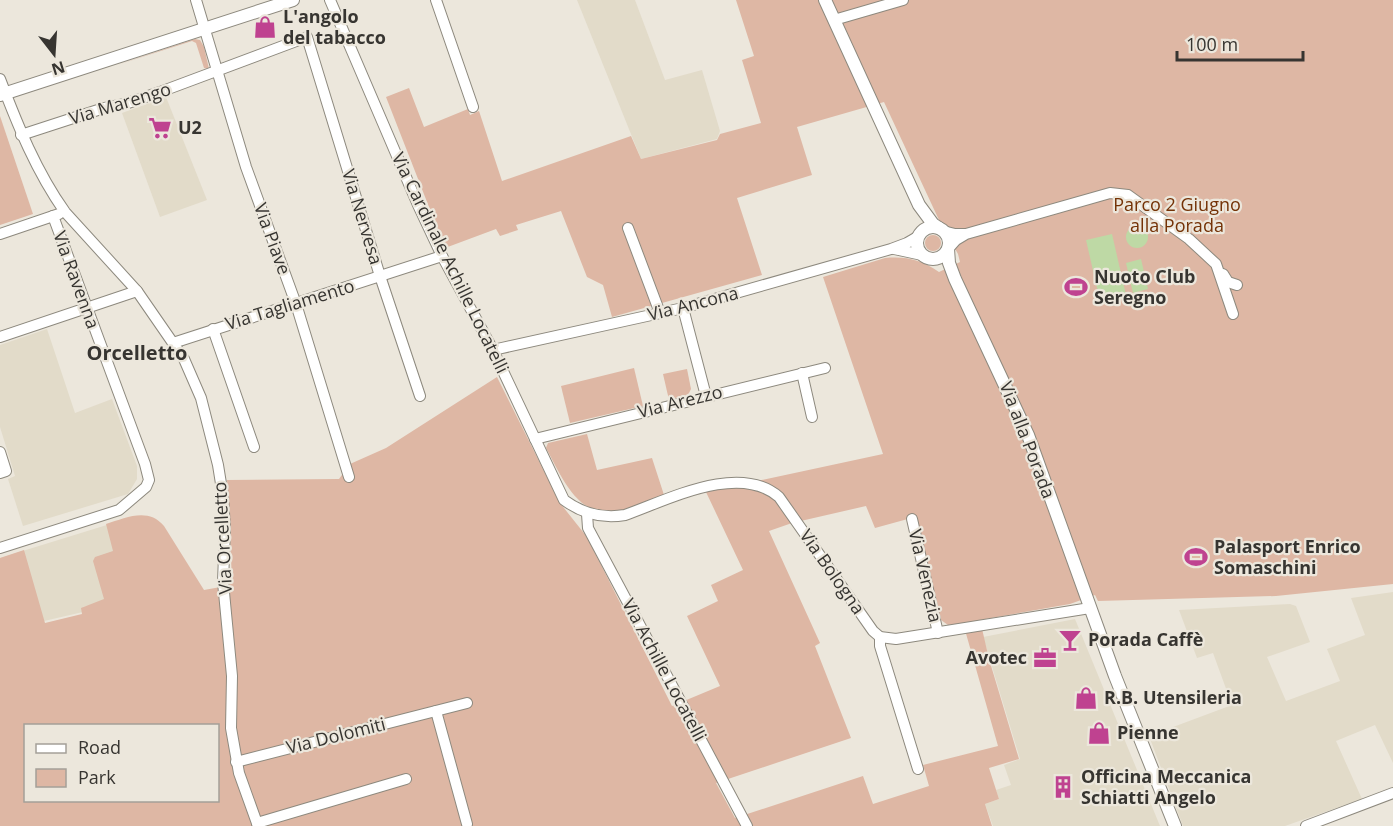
<svg xmlns="http://www.w3.org/2000/svg" width="1393" height="826" viewBox="0 0 1393 826" font-family="'Open Sans',sans-serif">
  <rect width="100%" height="100%" fill="#ece7dc"/>
  <!-- built -->
  <g fill="#e2dbc9">
    <path d="M577,0H635L665,80L702,70L720,131L717,139L641,159Z"/>
    <path d="M166,97L207,200L160,217L122,113Z"/>
    <path d="M47,329L75,413L112,399L137,466V479L128,494L23,526L8,479L15,476L0,427V345Z"/>
    <path d="M110,524L125,598L83,607V612L44,621L0,570V558Z"/>
    <path d="M1393,592V763L1375,725L1336,741L1362,799L1285,826H1183L1149,736L1232,705L1213,653L1197,658L1179,610L1290,604L1296,606L1310,642L1267,657L1286,701L1340,681L1327,649L1365,635L1351,598Z"/>
    <path d="M1075,619L1160,826H993L985,804L999,799L996,790L1011,785L1004,765L1020,759L983,637Z"/>
  </g>
  <!-- green -->
  <g fill="#deb7a4" fill-rule="evenodd">
    <path d="M736,0H1393V584L1276,596L1098,601L1095,595L1070,604L980,620L989,659L1019,759L989,768L999,799L985,804L992,826H0V558L24,550L45,623L82,614L81,608L104,599L93,561L95,557L113,551L106,524C126,518 148,507 164,526L204,590L226,586L232,579L227,480L339,479L350,464L386,448L497,377L560,503L587,537L672,706L720,686L687,616L718,601L711,585L743,570L706,492L883,454L823,277L885,258C906,256 922,260 939,272L960,262L958,254L939,220L884,102L797,127L812,175L737,198L762,275L612,317L603,285L587,277L561,211L516,225L518,230L500,236L496,229L445,248L386,97L409,88L424,127L468,109L470,115L479,111L502,181L631,136L641,159L717,140L720,134L761,123L742,60L754,56ZM866,506L875,528L915,517L941,620L948,625L963,623L998,746L923,765L929,786L873,804L863,776L735,818L716,783L851,738L815,646L820,643L769,531L792,523ZM26,726H218V800H26Z"/>
    <path d="M195,39L200,40L204,47L209,69L204,68L196,43L192,41L117,65Z"/>
    <path d="M0,116L33,214L0,225Z"/>
    <circle cx="933" cy="243" r="8"/>
    <path d="M634,368L643,406L570,423L561,386Z"/>
    <path d="M687,369L691,389L688,395L669,400L663,374Z"/>
    <path d="M587,434L597,470L652,458L664,495C648,502 629,512 611,513C575,514 560,473 546,448L548,443Z"/>
  </g>
  <!-- water -->
  <g fill="#bed9a5">
    <circle cx="1137" cy="237" r="11"/>
    <path d="M1112,234L1126,295L1100,301L1086,240Z"/>
    <path d="M1141,259L1148,289L1133,293L1126,263Z"/>
  </g>
  <g fill="none" stroke-linecap="round" stroke-linejoin="round">
    <!-- minor casing -->
    <g stroke="#8d897e" stroke-width="12">
      <g id="minor">
        <path d="M196,0L246,167L296,304L349,477"/>
        <path d="M330,0L418,205L442,256L493,350L564,500C583,514 602,519 625,515C668,500 739,462 779,497L873,631L880,637L896,639L1090,608"/>
        <path d="M436,0L473,107"/>
        <path d="M834,20L903,0"/>
        <path d="M0,79C18,126 36,171 65,212L137,291L184,359L201,398L218,465L223,496L225,529L223,582L232,676L231,728L239,773L258,826"/>
        <path d="M21,135L104,108L128,103L160,92L307,37L380,276L420,396"/>
        <path d="M628,228L660,313"/>
        <path d="M943,231L955,234H965"/>
        <path d="M0,234L59,214"/>
        <path d="M894,249L922,255"/>
        <path d="M948,249L956,240L966,234L1110,193L1128,195L1189,239L1216,264L1233,314"/>
        <path d="M1223,274L1228,282L1237,285"/>
        <path d="M683,308L706,396"/>
        <path d="M213,329L254,447"/>
        <path d="M0,337L137,291"/>
        <path d="M173,343L442,256"/>
        <path d="M493,350L683,308L891,249L907,243L919,236"/>
        <path d="M802,373L812,417"/>
        <path d="M535,439L825,368"/>
        <path d="M0,452L6,471L0,473"/>
        <path d="M587,514L588,528L747,826"/>
        <path d="M912,519L938,633"/>
        <path d="M0,548L119,510L146,487L149,480L145,464L53,216"/>
        <path d="M880,637V646L918,769"/>
        <path d="M436,711L467,824"/>
        <path d="M236,762L467,703"/>
        <path d="M257,823L406,779"/>
        <path d="M1306,826L1393,793"/>
      </g>
    </g>
    <!-- tertiary casing -->
    <g stroke="#8d897e" stroke-width="14">
      <g id="tertiary">
        <path d="M825,0L919,205L933,224L939,228"/>
        <path d="M0,95L293,0"/>
        <circle cx="933" cy="243" r="16"/>
        <path d="M948,249L949,263L955,279L1028,435L1115,676L1175,826"/>
      </g>
    </g>
    <!-- minor -->
    <use href="#minor" stroke="#fff" stroke-width="10"/>
    <!-- tertiary -->
    <use href="#tertiary" stroke="#fff" stroke-width="12"/>
  </g>
  <!-- icons -->
  <defs>
    <g id="shop-bare" transform="scale(1.8)"><path d="M-5-2.5h2.3a2.7 3.5 0 0 1 5.4 0H5L5.5 6h-11ZM-1.5-2.5h3a1.5 2.3 0 0 0-3 0Z" fill="#bf4290" stroke="#ece7dc" stroke-width="2.5" paint-order="stroke"/></g>
    <g id="supermarket-bare" transform="scale(1.8)"><path d="M-6-5.5h2.5l.6 2H6L4.5 2H-2.5L-4.4-4H-6ZM-1.5 3.2a1.3 1.3 0 1 0 .1 0ZM3 3.2a1.3 1.3 0 1 0 .1 0Z" fill="#bf4290" stroke="#ece7dc" stroke-width="2.5" paint-order="stroke"/></g>
    <g id="stadium-bare" transform="scale(1.8)"><path d="M0-5a6.5 5 0 1 0 0 10a6.5 5 0 1 0 0-10ZM-3.5-1.8h7v3.6h-7Z" fill="#bf4290" stroke="#ece7dc" stroke-width="2.5" paint-order="stroke"/></g>
    <g id="bar-bare" transform="scale(1.8)"><path d="M-6-5H6L.8 .8V4.5H3.5V6h-7V4.5H-.8V.8Z" fill="#bf4290" stroke="#ece7dc" stroke-width="2.5" paint-order="stroke"/></g>
    <g id="office-bare" transform="scale(1.8)"><path d="M-6-3h4V-5.5h4V-3h4V5H-6ZM-1-4.5V-3h2v-1.5ZM-6 0V1H6V0Z" fill="#bf4290" stroke="#ece7dc" stroke-width="2.5" paint-order="stroke"/></g>
    <g id="building-bare" transform="scale(1.8)"><path d="M-4-6H4V6H1V3H-1V6H-4ZM-2.5-4.3h1.7v1.8h-1.7ZM.8-4.3h1.7v1.8H.8ZM-2.5-1h1.7V.8h-1.7ZM.8-1h1.7V.8H.8Z" fill="#bf4290" stroke="#ece7dc" stroke-width="2.5" paint-order="stroke"/></g>
  </defs>
  <g fill-rule="evenodd">
    <use href="#shop-bare" x="265" y="27"/>
    <use href="#supermarket-bare" x="160" y="128"/>
    <use href="#stadium-bare" x="1076" y="287"/>
    <use href="#stadium-bare" x="1196" y="557"/>
    <use href="#bar-bare" x="1070" y="640"/>
    <use href="#office-bare" x="1045" y="658"/>
    <use href="#shop-bare" x="1086" y="698"/>
    <use href="#shop-bare" x="1099" y="733"/>
    <use href="#building-bare" x="1063" y="787"/>
  </g>
  <g text-anchor="middle" stroke-width="4.5" stroke-linejoin="round" paint-order="stroke">
    <!-- poi labels -->
    <g font-size="18" font-weight="bold" fill="#373531" stroke="#ece7dc" text-anchor="start">
      <text x="283" y="23">L'angolo<tspan x="283" dy="21">del tabacco</tspan></text>
      <text x="178" y="134">U2</text>
      <text x="1094" y="283">Nuoto Club<tspan x="1094" dy="21">Seregno</tspan></text>
      <text x="1214" y="553">Palasport Enrico<tspan x="1214" dy="21">Somaschini</tspan></text>
      <text x="1088" y="646">Porada Caffè</text>
      <text x="1027" y="664" text-anchor="end">Avotec</text>
      <text x="1104" y="704">R.B. Utensileria</text>
      <text x="1117" y="739">Pienne</text>
      <text x="1081" y="783">Officina Meccanica<tspan x="1081" dy="21">Schiatti Angelo</tspan></text>
    </g>
    <!-- street labels -->
    <g font-size="18" fill="#373531" stroke="#ece7dc">
      <text transform="translate(120 104) rotate(-17)" y="6">Via Marengo</text>
      <text transform="translate(362 217) rotate(73)" y="6">Via Nervesa</text>
      <text transform="translate(272 239) rotate(70)" y="6">Via Piave</text>
      <text transform="translate(450 263) rotate(64)" y="6">Via Cardinale Achille Locatelli</text>
      <text transform="translate(76 280) rotate(70)" y="6">Via Ravenna</text>
      <text transform="translate(693 304) rotate(-14)" y="6">Via Ancona</text>
      <text transform="translate(290 305) rotate(-17)" y="6">Via Tagliamento</text>
      <text transform="translate(680 402) rotate(-14)" y="6">Via Arezzo</text>
      <text transform="translate(1027 440) rotate(69)" y="6">Via alla Porada</text>
      <text transform="translate(223 538) rotate(-93)" y="6">Via Orcelletto</text>
      <text transform="translate(832 572) rotate(55)" y="6">Via Bologna</text>
      <text transform="translate(925 576) rotate(77)" y="6">Via Venezia</text>
      <text transform="translate(664 670) rotate(62)" y="6">Via Achille Locatelli</text>
      <text transform="translate(336 736) rotate(-14)" y="6">Via Dolomiti</text>
    </g>
    <!-- park labels -->
    <g font-size="18" fill="#743206" stroke="#ece7dc">
      <text x="1177" y="211">Parco 2 Giugno<tspan x="1177" dy="21">alla Porada</tspan></text>
    </g>
    <!-- neighbourhood labels -->
    <g font-size="20" font-weight="bold" fill="#373531" stroke="#ece7dc">
      <text x="137" y="360">Orcelletto</text>
    </g>
  </g>
  <!-- legend -->
  <rect x="24" y="724" width="195" height="78" fill="#ece7dc" stroke="#a4a098" stroke-width="1.5"/>
  <rect x="36" y="744" width="30" height="9" fill="#ffffff" stroke="#a4a098" stroke-width="1.5"/>
  <text x="78" y="754" font-size="18" fill="#373531">Road</text>
  <rect x="36" y="769" width="30" height="18" fill="#deb7a4" stroke="#a4a098" stroke-width="1.5"/>
  <text x="78" y="784" font-size="18" fill="#373531">Park</text>
  <!-- north arrow -->
  <g transform="translate(54 54) rotate(163)" stroke="#ece7dc" stroke-width="4.5" paint-order="stroke">
  <path d="M0-4.5L10 22L0 15L-10 22Z" fill="#373531"/>
  <text y="-9" font-size="16" font-weight="bold" text-anchor="middle" fill="#373531">N</text>
  </g>
  <!-- scale -->
  <path d="M1177 51v9h126v-9" fill="none" stroke="#373531" stroke-width="3"/>
  <text x="1186" y="51" font-size="18" fill="#373531" stroke="#ece7dc" stroke-width="4.5" paint-order="stroke">100 m</text>
</svg>
